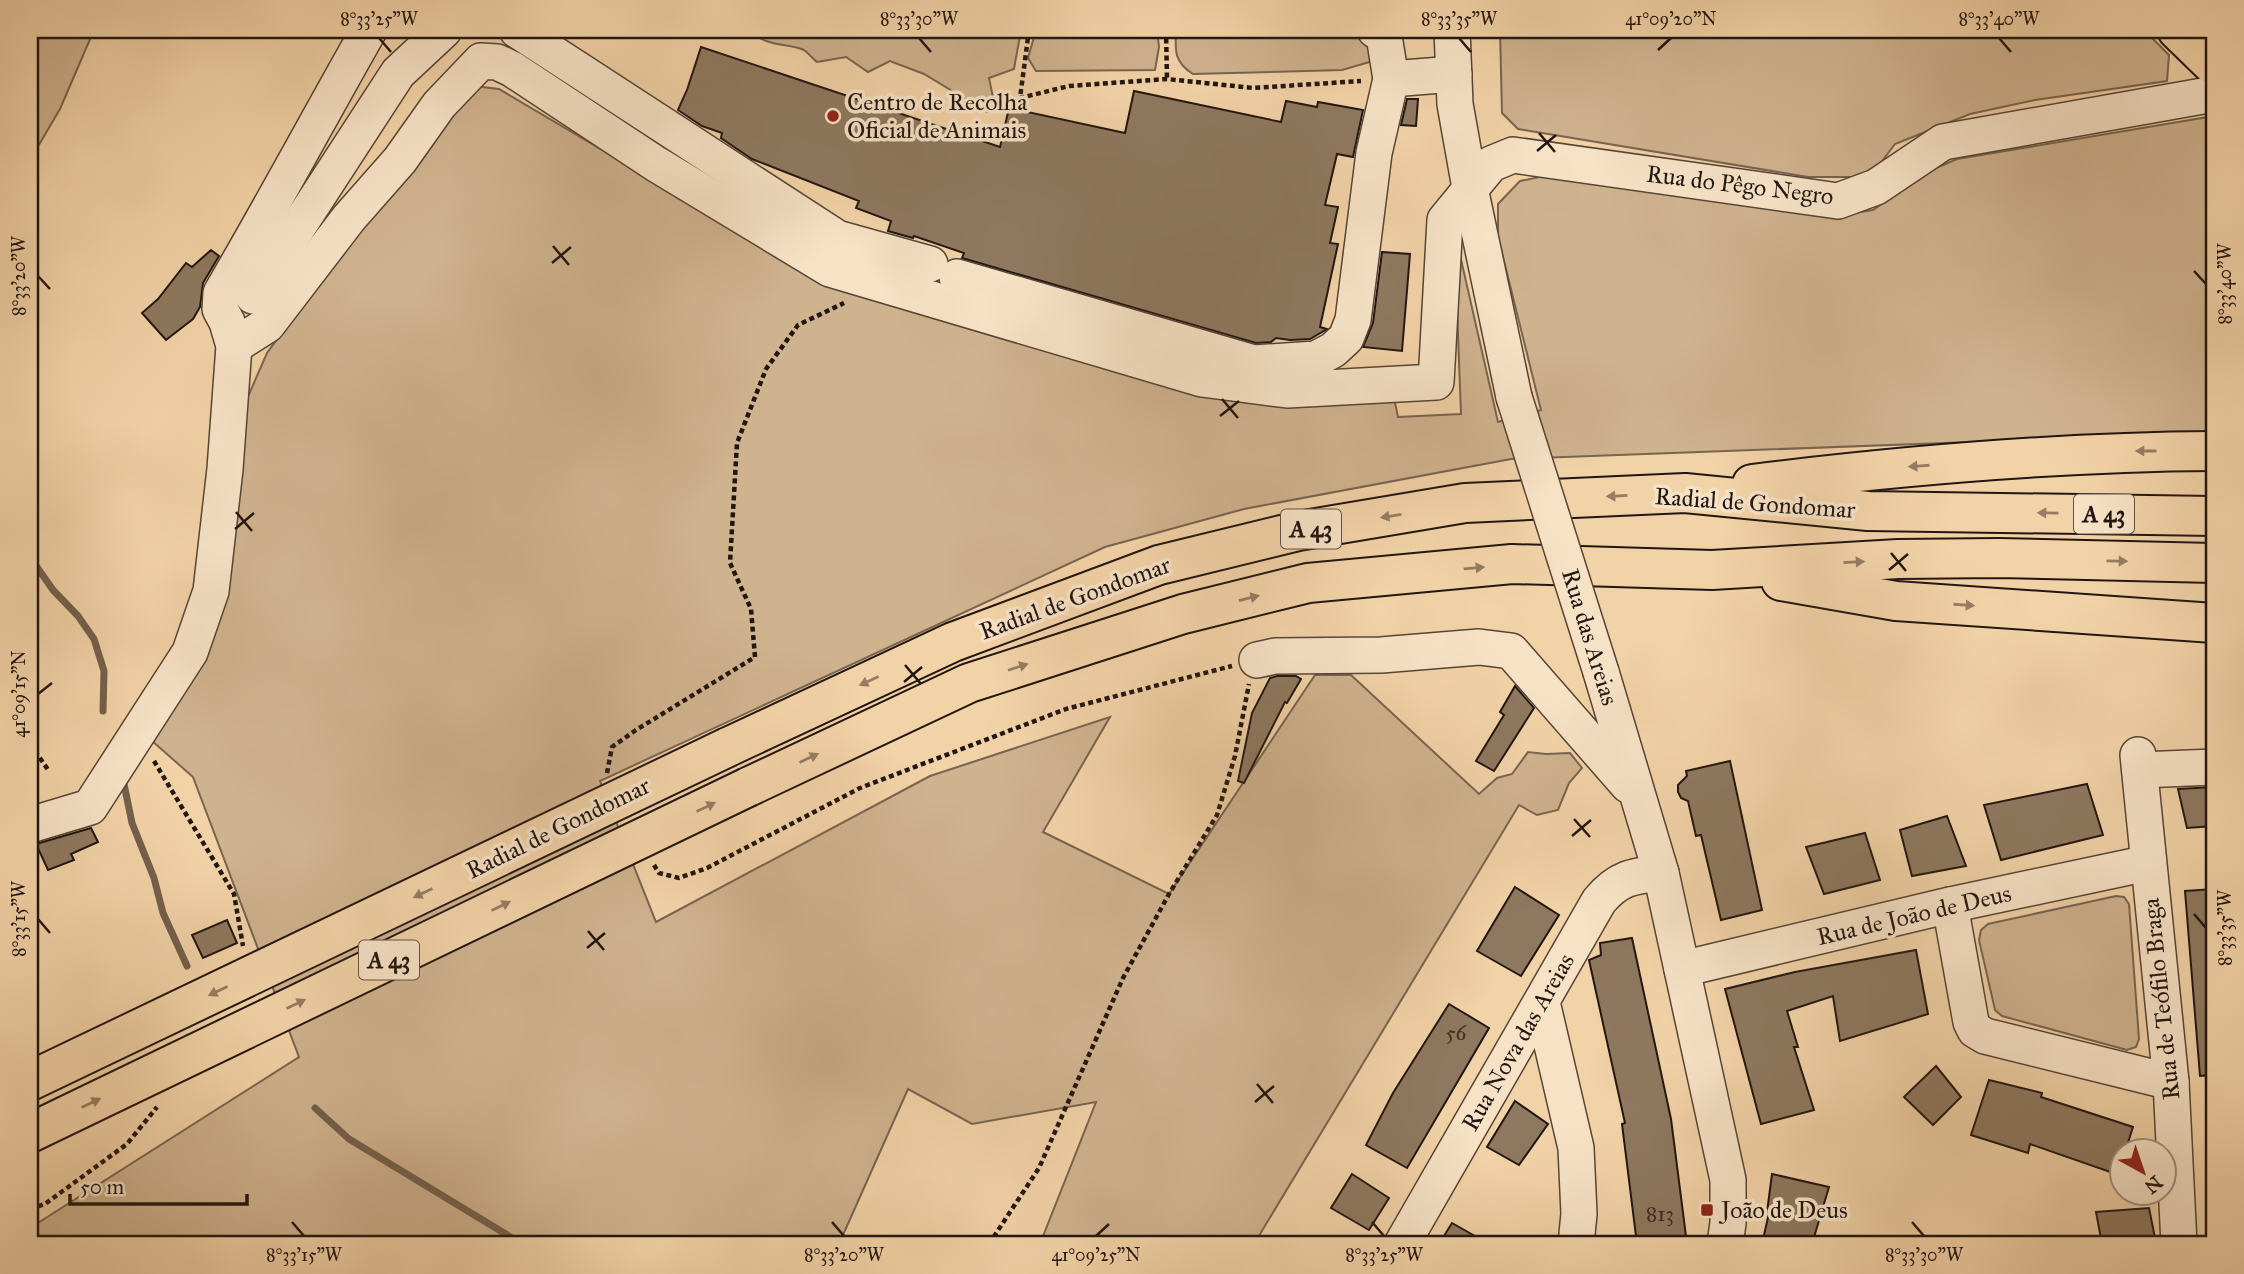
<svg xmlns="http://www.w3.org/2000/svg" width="2244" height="1274" viewBox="0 0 2244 1274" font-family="'IM FELL Great Primer',serif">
  <rect width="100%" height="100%" fill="#f2d2a7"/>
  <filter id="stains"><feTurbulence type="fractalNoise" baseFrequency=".00286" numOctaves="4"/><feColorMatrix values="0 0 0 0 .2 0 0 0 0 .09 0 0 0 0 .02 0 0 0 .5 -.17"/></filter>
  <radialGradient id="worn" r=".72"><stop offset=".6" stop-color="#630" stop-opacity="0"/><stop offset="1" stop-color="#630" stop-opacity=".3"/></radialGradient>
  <!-- green -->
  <g fill="#cfb28e" stroke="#786450" stroke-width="2">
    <path d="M30,30H94L60,109L30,160Z"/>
    <path d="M751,30H1021L1014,69L989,78L994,102L987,112L924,74L890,61L868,72L846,57L817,62C813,59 808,53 804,50C788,43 763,47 751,30Z"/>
    <path d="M1036,30H1157L1159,47L1155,70L1036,71L1028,58Z"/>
    <path d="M1176,30H1358L1369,35L1373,61L1342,70L1193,74C1174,62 1175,51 1176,30Z"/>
    <path d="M1500,30H2144L2169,55L2167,81L2035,100L1970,114L1895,144L1870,177H1808L1518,129L1502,113Z"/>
    <path d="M474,86L499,89L828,283L1394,398L1398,417L1461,414L1455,255H1460L1498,422L1541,410L1498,237V204L1520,181L1549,175L1830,217L1873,210L1929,171L1957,159L2214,116V433L1511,459L1244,509L1105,547L600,781L656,922L930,776L1110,717L1043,832L1169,894L1315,675H1351L1479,794L1497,778L1512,774L1528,752L1546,754L1570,753L1582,768L1569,783L1558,810L1537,815L1519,805L1254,1244H1040L1096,1102L972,1124L908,1089L839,1244H30V1228L299,1057L193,777L151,740L223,594L240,415L267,353L430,131Z"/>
    <path d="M2116,896L2124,897L2129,904L2139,1039L2136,1047L2127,1050L2002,1016L1995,1010L1979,940L1981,930L1988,924Z"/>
  </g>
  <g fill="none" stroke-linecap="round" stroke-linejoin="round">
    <!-- stream -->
    <g stroke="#74604c" stroke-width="7">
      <path d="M30,557L53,590L78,616L94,639L104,671L103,711"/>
      <path d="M124,784L132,823L154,878L163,913L187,966"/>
      <path d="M315,1108L349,1139L522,1244"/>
    </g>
  </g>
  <!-- building -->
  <g fill="#8e785f" stroke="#221611" stroke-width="2">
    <path d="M701,47L1000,147L1009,108L1125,133L1134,91L1281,122L1286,101L1317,107L1318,102L1363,110L1353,157L1337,154L1325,205L1338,207L1330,243L1338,244L1320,327L1327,329L1310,339L1290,340L1276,338L1271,342L1256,343L962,258L964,253L914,236L913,238L888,231L891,221L856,208L859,201L752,159L721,138L722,133L702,126L678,110L687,90Z"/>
    <path d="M1407,99H1418L1416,126L1401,125Z"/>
    <path d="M211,250L219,256L203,283L200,307L193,319L166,340L142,313L158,299L186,263L192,267Z"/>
    <path d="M1382,252L1410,254L1402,351L1363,347L1373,323Z"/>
    <path d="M1277,676H1296L1301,679L1287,703L1285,702L1244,783L1238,781L1252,713L1270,678Z"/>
    <path d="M1515,686L1534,708L1494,771L1476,761L1504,715L1500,712Z"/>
    <path d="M1730,761L1762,910L1721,920L1701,835L1696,836L1688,801L1681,798L1678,792V785L1687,776L1686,771Z"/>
    <path d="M2087,784L2103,835L2001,860L1984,805Z"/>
    <path d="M2214,787V826L2187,828L2178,789Z"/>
    <path d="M1947,816L1966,866L1912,876L1900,830Z"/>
    <path d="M91,828L98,842L71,854L74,860L48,870L36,844Z"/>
    <path d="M1865,833L1880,880L1824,894L1806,847Z"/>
    <path d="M1515,887L1559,915L1521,976L1477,951Z"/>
    <path d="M2214,889V1075L2200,1076L2185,891Z"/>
    <path d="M227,920L237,943L203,958L192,935Z"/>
    <path d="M1632,938L1671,1119L1687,1244H1637L1622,1124L1625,1123L1589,960L1601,955L1600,943Z"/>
    <path d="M1916,950L1928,1014L1840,1041L1833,996L1787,1011L1798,1047H1794L1814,1110L1761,1124L1725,989L1795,972Z"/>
    <path d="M1449,1004L1489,1028L1407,1168L1366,1145L1393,1093Z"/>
    <path d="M1936,1066L1961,1097L1933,1125L1904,1097Z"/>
    <path d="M1989,1080L2042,1093L2041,1097L2133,1127L2125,1152H2122V1160L2116,1174L2030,1144L2028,1153L1971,1135Z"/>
    <path d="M1515,1101L1548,1124L1519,1165L1487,1147Z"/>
    <path d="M1352,1174L1389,1198L1369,1230L1331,1208Z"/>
    <path d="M1772,1174L1829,1187L1812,1244H1762L1769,1213L1767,1212Z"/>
    <path d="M2149,1208L2156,1243L2102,1244L2096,1212Z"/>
    <path d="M1452,1223L1489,1244H1439Z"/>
  </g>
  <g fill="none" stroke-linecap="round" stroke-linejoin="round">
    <!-- minor casing -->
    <g stroke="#564536" stroke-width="38">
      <g id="minor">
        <path d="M517,30L837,238L930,264"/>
        <path d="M1375,30L1384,36L1391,79L1454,74"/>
        <path d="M1452,30L1455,104L1470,188L1514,397"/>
        <path d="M957,277L1254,363L1316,359L1333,350L1346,338L1353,320L1374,153L1391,79"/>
        <path d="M253,296L398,73L444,30"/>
        <path d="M234,346L267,325L349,218L400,160L439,105L481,61L497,62L512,69L656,164L830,269L1202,379L1287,390L1436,382L1445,220L1491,164L1513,155L1838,201L1876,187L1943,142L2214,94"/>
        <path d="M1257,660L1275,656L1381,655L1479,647L1511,651L1628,785"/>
        <path d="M1601,672L1661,873L1728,1180V1223L1725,1244"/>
        <path d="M2138,755L2171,1082L2179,1244"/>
        <path d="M2140,770L2214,767"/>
        <path d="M30,825L90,807L190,652L211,591L225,469L234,346L227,322L220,309L221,293C272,206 319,118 369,30"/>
        <path d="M1950,905L1971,1022L1975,1030L1985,1036L2171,1082"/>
        <path d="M1682,969L1950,905L2148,863"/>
        <path d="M1542,1002L1576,1148L1579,1214L1576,1244"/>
        <path d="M1402,1244L1599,901C1618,878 1632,876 1661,873"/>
      </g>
    </g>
    <!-- major casing -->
    <g stroke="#221611" stroke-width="42">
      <path id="major" d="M2177,30L2214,66"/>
    </g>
    <!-- highway casing -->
    <g stroke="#221611" stroke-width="42">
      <g id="highway">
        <path d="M1752,484C1906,465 2060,452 2214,451"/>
        <path d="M1781,581L1896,601L2214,623"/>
        <path d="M728,747L953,642L1159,565L1298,531L1465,503L1685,493L1868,511L2214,516"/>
        <path d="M748,787L969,683L1183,614L1308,583L1512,564L1712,570L1898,559L1999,558L2214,563"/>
      </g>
    </g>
    <!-- path -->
    <g stroke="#221611" stroke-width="4.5" stroke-dasharray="5 3.5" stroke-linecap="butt">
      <path d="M1029,30L1020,98L1069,86L1167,79L1253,88L1361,81"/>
      <path d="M1166,30L1167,79"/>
      <path d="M30,744L49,771"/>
      <path d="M154,761L234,894L243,946"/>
      <path d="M607,773L612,747L636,730L755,657L751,609L730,563L737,443L766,369L798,325L844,303"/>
      <path d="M654,865L659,873L679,878L707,868L860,788L1066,709L1232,666"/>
      <path d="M30,1209L45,1204L127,1144L157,1107"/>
      <path d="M989,1244L1039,1168L1123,978L1169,894L1217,815L1235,756L1249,684"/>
    </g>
    <!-- minor -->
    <use href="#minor" stroke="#f7e2c6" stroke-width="35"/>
    <!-- major -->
    <use href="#major" stroke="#f2d2a7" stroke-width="38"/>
    <!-- highway -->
    <use href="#highway" stroke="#f2d2a7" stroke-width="38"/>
    <!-- minor-bridge casing -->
    <g stroke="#564536" stroke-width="38" stroke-linecap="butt">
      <path id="minor-bridge" d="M1514,397L1601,672"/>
    </g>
    <!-- highway-bridge casing -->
    <g stroke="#221611" stroke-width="42" stroke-linecap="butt">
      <g id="highway-bridge">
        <path d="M30,1081L728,747"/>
        <path d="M30,1133L748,787"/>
      </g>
    </g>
    <!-- minor-bridge -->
    <use href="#minor-bridge" stroke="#f7e2c6" stroke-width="35"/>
    <!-- highway-bridge -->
    <use href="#highway-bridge" stroke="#f2d2a7" stroke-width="38"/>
  </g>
  <!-- one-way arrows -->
  <defs><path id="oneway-solid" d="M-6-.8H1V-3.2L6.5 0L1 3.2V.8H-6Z" transform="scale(1.75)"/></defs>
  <g fill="#947d64">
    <use href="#oneway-solid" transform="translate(2146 451) rotate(180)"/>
    <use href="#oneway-solid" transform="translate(1919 466) rotate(176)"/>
    <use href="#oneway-solid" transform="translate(1617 496) rotate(177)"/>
    <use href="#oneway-solid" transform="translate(2048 513) rotate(-179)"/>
    <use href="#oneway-solid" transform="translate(1391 516) rotate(171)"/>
    <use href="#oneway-solid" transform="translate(2117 561) rotate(1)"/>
    <use href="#oneway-solid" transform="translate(1854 562) rotate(-3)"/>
    <use href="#oneway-solid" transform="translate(1474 568) rotate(-5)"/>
    <use href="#oneway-solid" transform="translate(1249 598) rotate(-14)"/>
    <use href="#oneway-solid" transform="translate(1964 605) rotate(4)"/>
    <use href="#oneway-solid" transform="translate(1018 667) rotate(-18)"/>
    <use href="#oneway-solid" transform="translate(869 681) rotate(155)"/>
    <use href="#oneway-solid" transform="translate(809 758) rotate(-25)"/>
    <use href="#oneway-solid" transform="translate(706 807) rotate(-26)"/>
    <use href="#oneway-solid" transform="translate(423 893) rotate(154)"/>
    <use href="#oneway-solid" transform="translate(501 906) rotate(-26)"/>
    <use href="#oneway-solid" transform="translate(218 991) rotate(154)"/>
    <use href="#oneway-solid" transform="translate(296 1004) rotate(-26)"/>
    <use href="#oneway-solid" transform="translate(91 1103) rotate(-26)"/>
  </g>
  <!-- ticks -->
  <path fill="none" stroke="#221611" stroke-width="2.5" d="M379,38L391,52M919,38L931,52M1459,38L1471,52M1999,38L2011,52M1658,50L1671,38M1539,133L1555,152M1537,151L1556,135M553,246L569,265M552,263L571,247M2194,271L2206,284M38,276L50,289M1222,399L1238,418M1220,416L1239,401M236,512L252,531M235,529L254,513M1891,553L1906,571M1889,570L1908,554M905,665L921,684M904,682L922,667M38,694L52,683M1574,819L1590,837M1572,836L1591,820M2194,914L2206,928M38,919L50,933M588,931L604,950M587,948L605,933M1257,1084L1273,1103M1255,1102L1274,1086M292,1222L304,1236M832,1222L844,1236M1372,1222L1384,1236M1912,1222L1924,1236M1096,1236L1109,1224"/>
  <!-- markers -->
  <g fill="#8f2418" stroke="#f7e2c6" stroke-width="2.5">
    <circle cx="833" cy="116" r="7"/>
    <rect x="1700" y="1203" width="14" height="14" rx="3.5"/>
  </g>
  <g text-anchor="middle" stroke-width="7" stroke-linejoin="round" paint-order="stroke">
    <!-- number labels -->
    <g font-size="21" fill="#3d2e24">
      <text x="1456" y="1040">56</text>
      <text x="1660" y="1221">813</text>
    </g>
    <!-- shield labels -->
    <g fill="#f7e2c6" stroke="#625347" stroke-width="2">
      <rect x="2074" y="494.5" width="60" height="39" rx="5"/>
      <rect x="1281" y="509.5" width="60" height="39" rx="5"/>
      <rect x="359" y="940.5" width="60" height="39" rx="5"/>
    </g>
    <g font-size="23" font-weight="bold" fill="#221611">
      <text x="2104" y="522">A 43</text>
      <text x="1311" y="537">A 43</text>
      <text x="389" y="968">A 43</text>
    </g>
    <!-- poi labels -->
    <g font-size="24" fill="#221611" stroke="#f7e2c6" text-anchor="start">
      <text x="847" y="110">Centro de Recolha<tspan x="847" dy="28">Oficial de Animais</tspan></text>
      <text x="1721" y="1218">João de Deus</text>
    </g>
    <!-- street labels -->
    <g font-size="24" fill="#221611" stroke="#f7e2c6">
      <text transform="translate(1740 185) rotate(7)" y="8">Rua do Pêgo Negro</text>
      <text transform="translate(1755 503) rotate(4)" y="8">Radial de Gondomar</text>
      <text transform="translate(1075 598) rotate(-20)" y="8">Radial de Gondomar</text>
      <text transform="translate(1590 637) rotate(73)" y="8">Rua das Areias</text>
      <text transform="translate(558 828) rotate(-26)" y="8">Radial de Gondomar</text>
      <text transform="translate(1914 915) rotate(-13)" y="8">Rua de João de Deus</text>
      <text transform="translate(2161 999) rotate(-96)" y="8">Rua de Teófilo Braga</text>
      <text transform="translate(1518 1042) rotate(-60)" y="8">Rua Nova das Areias</text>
    </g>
  </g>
  <!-- margin -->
  <rect width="2244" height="1274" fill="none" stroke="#f2d2a7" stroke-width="77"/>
  <!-- north arrow -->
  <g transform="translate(2143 1172) rotate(140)"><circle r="33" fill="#f7e2c6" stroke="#a2907e" stroke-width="2"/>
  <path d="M0-5L12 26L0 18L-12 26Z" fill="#8f2418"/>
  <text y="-10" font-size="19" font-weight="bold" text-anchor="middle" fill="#221611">N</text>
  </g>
  <!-- scale -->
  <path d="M70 1194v10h177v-10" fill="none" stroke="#221611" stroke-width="3.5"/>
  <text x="80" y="1194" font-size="21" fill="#221611" stroke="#f7e2c6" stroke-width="5" paint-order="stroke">50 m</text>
  <rect x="38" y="38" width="2168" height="1198" fill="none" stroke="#221611" stroke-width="2.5"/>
  <g font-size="18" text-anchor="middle" fill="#221611">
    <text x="379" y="25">8°33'25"W</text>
    <text x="919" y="25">8°33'30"W</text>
    <text x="1459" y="25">8°33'35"W</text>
    <text x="1671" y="25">41°09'20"N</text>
    <text x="1999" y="25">8°33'40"W</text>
    <text transform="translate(19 276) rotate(-90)" y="6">8°33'20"W</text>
    <text transform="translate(2225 284) rotate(-90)" y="6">8°33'40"W</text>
    <text transform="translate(19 694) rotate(-90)" y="6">41°09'15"N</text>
    <text transform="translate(19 919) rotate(-90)" y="6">8°33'15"W</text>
    <text transform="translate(2225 928) rotate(-90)" y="6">8°33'35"W</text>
    <text x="304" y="1261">8°33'15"W</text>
    <text x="844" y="1261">8°33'20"W</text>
    <text x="1096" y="1261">41°09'25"N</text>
    <text x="1384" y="1261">8°33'25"W</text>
    <text x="1924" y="1261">8°33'30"W</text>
  </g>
  <rect width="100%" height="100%" filter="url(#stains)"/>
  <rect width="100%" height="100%" fill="url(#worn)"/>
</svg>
